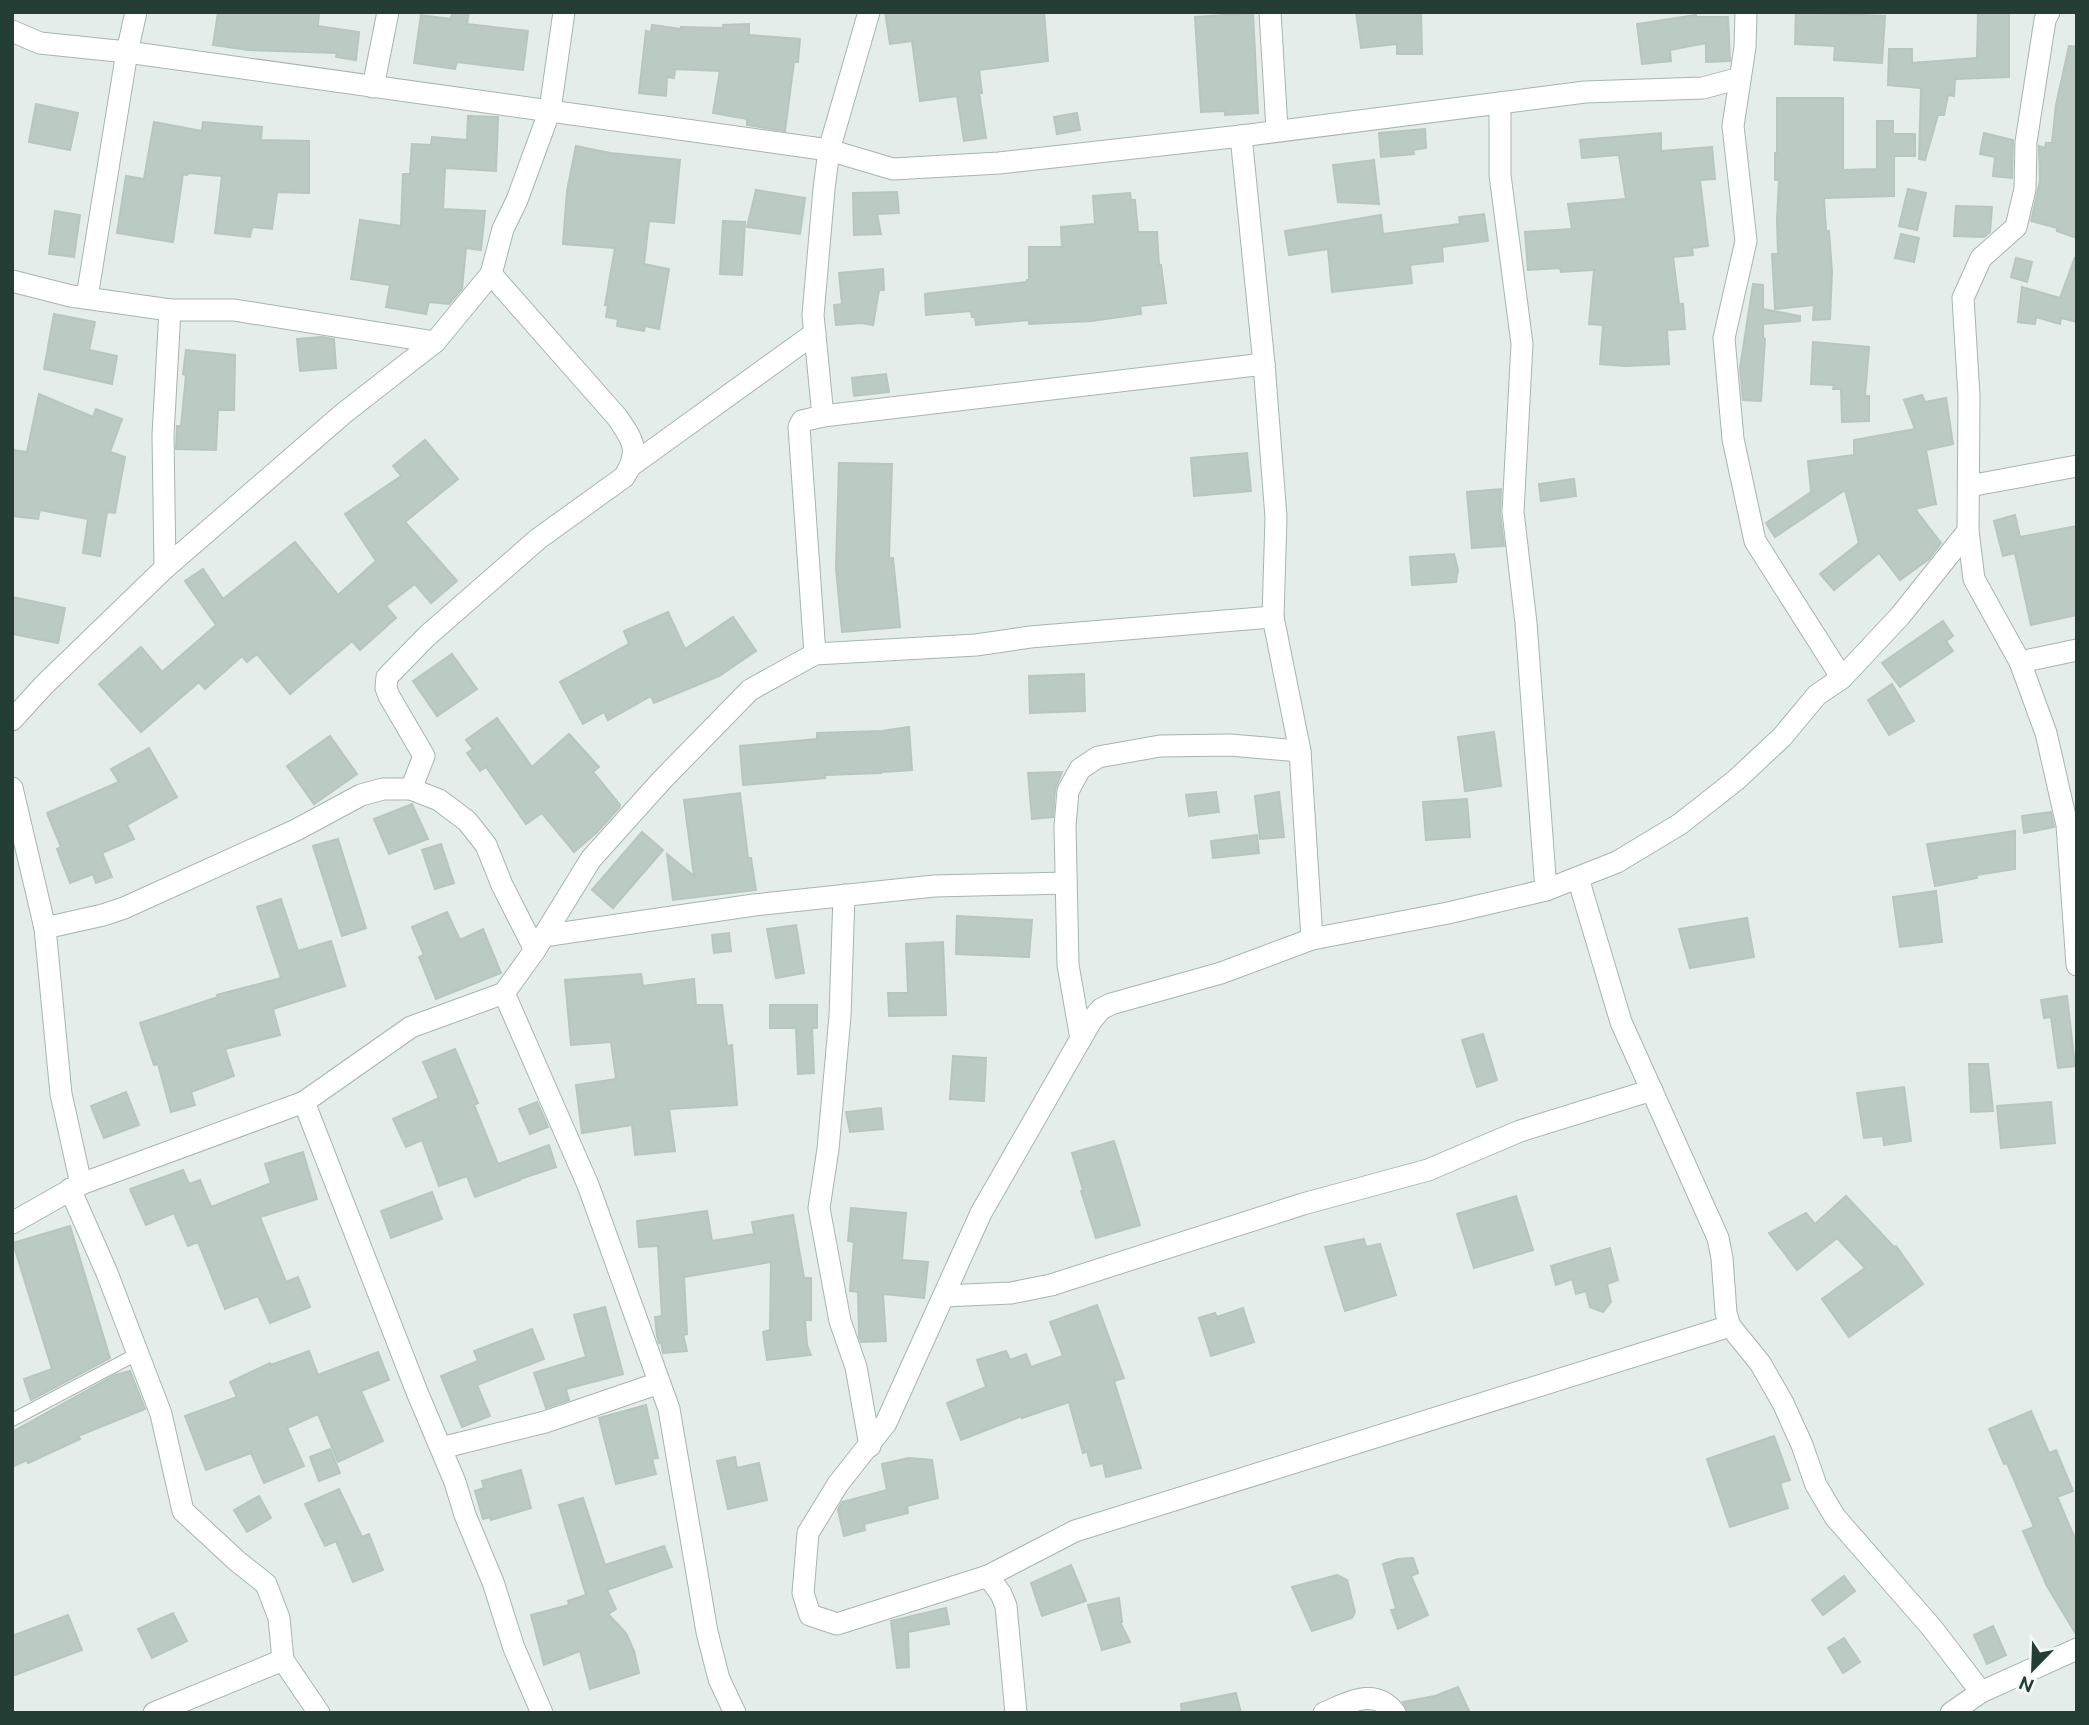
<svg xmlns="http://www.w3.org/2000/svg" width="2089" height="1725" viewBox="0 0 2089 1725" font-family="Ubuntu,sans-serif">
  <rect width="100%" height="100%" fill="#e4ede9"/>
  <!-- building -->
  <g fill="#bccac4" stroke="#b7c6bf" stroke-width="2">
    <path d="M218,12H319L318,26L359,32L356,60L336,57L337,53L248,50L213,45Z"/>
    <path d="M452,12H469L467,24L528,31L523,70L457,62L455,69L414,63L421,15L451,19Z"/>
    <path d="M885,12H1044L1048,61L979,70L982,93H979L986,138L964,141L957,96L920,101L912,41L890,44Z"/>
    <path d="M1356,12H1421L1422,54H1397V44L1361,48Z"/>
    <path d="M1796,12L1885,16L1882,63L1834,60L1835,46L1795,44Z"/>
    <path d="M1978,12H2009V77L1955,79L1954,96L1948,95L1944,115H1938L1925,160L1919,159L1921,88L1888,85L1889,49H1912V63L1977,58Z"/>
    <path d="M1253,13L1258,113L1225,115V111L1201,112L1195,17Z"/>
    <path d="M1696,15V17H1728L1730,61L1706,62V43L1670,50L1671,61L1642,64L1637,24Z"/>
    <path d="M749,24V35L800,39L798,62H794L785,131L747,125V119L713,113L720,71L675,69L674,78L667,77L666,96L639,93L646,31L651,32L652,25L681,29V27L723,28V25Z"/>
    <path d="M2069,46L2077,47V238L2057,231V228L2031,221L2040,181L2039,146L2045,148L2046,143H2052L2056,105Z"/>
    <path d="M1777,98H1843V170L1877,169V121H1893V134H1915V156H1894V196L1824,198L1826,231H1829L1832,272L1830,319L1813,320L1814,305L1775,309L1772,254H1778L1777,220L1779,180H1775V153H1777Z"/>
    <path d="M36,104L78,113L70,150L29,142Z"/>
    <path d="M1077,113L1080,130L1057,134L1054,117Z"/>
    <path d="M468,116L498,117L496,171L445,168L443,209L485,211L481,250L466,248L462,289L449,304L429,302L426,314L386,307L390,285L351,279L360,220L401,226L403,174H410L412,144L431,145L432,137L467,140Z"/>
    <path d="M154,122L202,131L203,122L262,127L261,140L309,141V193L277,192L272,229L252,227L250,237L215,233L222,176L187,173V175L183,174L173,242L117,233L126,176L144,179Z"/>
    <path d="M1425,129L1426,148L1413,150L1414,154L1381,157L1379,133Z"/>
    <path d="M1661,133V151L1712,147L1715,179L1700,180L1708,246L1692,248L1693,255L1673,257L1679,304H1683L1685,329L1667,330L1669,364L1626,366L1600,364L1603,325L1589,324L1594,270L1561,272L1560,268L1528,270L1525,232L1572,229L1568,204L1626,199L1619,155L1582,158L1580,140Z"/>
    <path d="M1984,133L2013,140L2012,178L1993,176L1995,157L1980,154Z"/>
    <path d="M576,146L610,153L680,160L674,223L649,221L644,264L669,269L659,329L645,326L644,331L617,326L618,319L606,317L608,305H605L615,248L563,244L567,191Z"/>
    <path d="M1374,160L1379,204L1338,202L1333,165Z"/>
    <path d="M1908,189L1926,193L1917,230L1899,226Z"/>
    <path d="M756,190L805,198L800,234L747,227Z"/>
    <path d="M897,192L899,213L877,214L881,234L854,235L853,193Z"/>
    <path d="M1130,193L1131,200H1135L1138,232H1157L1159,266L1161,265L1166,303L1140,306L1141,314L1092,321L1029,324V320L976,325L975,317H972L971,311L926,315L925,294L1027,282V280H1029V247H1062L1061,227L1095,224L1093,196Z"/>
    <path d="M1956,206L1992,207L1990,232L1984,237L1954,236Z"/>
    <path d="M55,211L80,215L74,257L49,254Z"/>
    <path d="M1484,214L1488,241L1442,247L1443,261L1410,265L1412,283L1332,292L1328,249L1289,255L1285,231L1381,215L1383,234L1460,224L1459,217Z"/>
    <path d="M723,221L745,222L742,275L720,274Z"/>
    <path d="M1901,234L1919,238L1914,262L1895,258Z"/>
    <path d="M2075,257L2077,322L2061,318L2060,324L2036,317L2035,324L2018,322L2022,287L2060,298Z"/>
    <path d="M2016,258L2032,262L2027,282L2011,277Z"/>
    <path d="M883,269L884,290H879L873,325L862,323L836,325L834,305L842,304L839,273Z"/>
    <path d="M1753,284L1763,285V309L1800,316V321L1763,324V338L1765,339L1761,401L1743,400L1740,368Z"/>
    <path d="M54,314L95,322L89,350L117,356L112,384L44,369Z"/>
    <path d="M322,337L334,339L336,368L300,371L297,339Z"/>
    <path d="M1813,342L1869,347L1865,396H1869V421L1842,422L1841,389H1833L1834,385L1811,384Z"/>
    <path d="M186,350L235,355L234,410H218L216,450L176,449L177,426H181L186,375L183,374Z"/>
    <path d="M886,374L889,392L854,396L852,378Z"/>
    <path d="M39,394L93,417L96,409L122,419L110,452L125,457L115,513L107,512L100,556L83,553L88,519L40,510L38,519L12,516V450L27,452Z"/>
    <path d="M1922,395L1925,402L1946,398L1953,444L1926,450L1936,504L1915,509L1941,543L1929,559L1900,580L1879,553L1834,590L1820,574L1859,543L1845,490L1775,537L1766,523L1811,492L1808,461L1854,455V440L1915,429L1904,400Z"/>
    <path d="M425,440L458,479L405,522L457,581L431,603L415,584L386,606L396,618L360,650L352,641L290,694L257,654L247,662L242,656L205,689L199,682L141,732L99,684L141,647L162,672L216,625L185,581L203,569L223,599L295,542L338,595L376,561L345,514L401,476L393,466Z"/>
    <path d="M1247,453L1251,491L1194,496L1191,458Z"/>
    <path d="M839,463L892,464L889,558H893L900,627L842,632L836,568Z"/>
    <path d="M1574,479L1576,496L1541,501L1539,484Z"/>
    <path d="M1501,489L1500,513L1504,546L1472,548L1467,492Z"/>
    <path d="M2015,515L2020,537L2077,526V615L2031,625L2015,553L2003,556L1994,521Z"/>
    <path d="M1454,554L1458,570L1456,582L1412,585L1410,557Z"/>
    <path d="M12,597L65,608L58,643L12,634Z"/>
    <path d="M668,612L685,649L733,617L756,651L719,676L654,703L651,696L608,720L604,712L583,724L560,682L629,644L624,631Z"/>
    <path d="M1943,621L1953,636L1946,641L1953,651L1900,687L1882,663Z"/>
    <path d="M452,654L477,689L437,716L413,681Z"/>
    <path d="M1084,674L1085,711L1030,713L1029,676Z"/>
    <path d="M1892,684L1914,721L1889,735L1868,700Z"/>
    <path d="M497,718L532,767L569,734L599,767L593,772L620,805L619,808L597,832L574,852L542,813L526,824L486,767L480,771L467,753L473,749L466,740Z"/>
    <path d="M909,727L912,770L881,772V773L825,775V778L743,785L740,746L817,739V733L882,731Z"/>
    <path d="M1494,732L1501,786L1465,791L1458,737Z"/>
    <path d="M330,736L357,774L314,804L287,766Z"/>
    <path d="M149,748L177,797L127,825L134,839L102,853L112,877L96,883L93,874L70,883L57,849L61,847L47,813L119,782L111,769Z"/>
    <path d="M1062,772L1055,789L1053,817L1032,819L1028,773Z"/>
    <path d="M1216,792L1219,812L1189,816L1186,795Z"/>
    <path d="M1279,792L1284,837L1260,839L1255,796Z"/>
    <path d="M740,793L748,858H751L756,890L673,900L667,854L694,876L684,800Z"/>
    <path d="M1467,799L1470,837L1426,840L1423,802Z"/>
    <path d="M412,804L428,839L389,854L374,819Z"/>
    <path d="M2051,812L2054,827L2024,833L2022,816Z"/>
    <path d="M2015,831V869L1977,875V878L1935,886L1927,844Z"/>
    <path d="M642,832L663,850L613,908L592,890Z"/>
    <path d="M1257,835L1259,853L1213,858L1211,841Z"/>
    <path d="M338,839L366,928L342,936L313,846Z"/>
    <path d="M441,844L454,883L435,889L422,850Z"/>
    <path d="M1936,891L1942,942L1900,947L1893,897Z"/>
    <path d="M281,899L298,951L331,941L345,986L273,1009L280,1035L225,1049L234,1076L191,1092L195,1105L171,1112L158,1064L154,1065L140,1023L218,997L217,995L281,978L257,907Z"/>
    <path d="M447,912L460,940L483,929L501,973L436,999L419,957L424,955L412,927Z"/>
    <path d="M957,916L1032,920L1029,957L956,954Z"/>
    <path d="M1747,918L1754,957L1690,968L1679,929Z"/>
    <path d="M796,925L804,973L776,978L767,929Z"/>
    <path d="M729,933L731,951L714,953L712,935Z"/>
    <path d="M943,942L946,1015L889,1016L888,993H908L906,944Z"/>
    <path d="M641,974L643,986L694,979L696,1005H722L727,1046L732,1045L737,1105L669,1109L675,1151L635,1155L632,1125L582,1133L576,1085L616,1079L611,1042L571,1045L565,980Z"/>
    <path d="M2067,996L2075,1066L2058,1068L2051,1017L2044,1018L2041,1000Z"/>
    <path d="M770,1005H817V1028H812L814,1073L798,1074L796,1028H770Z"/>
    <path d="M1483,1034L1497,1080L1477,1087L1462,1040Z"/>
    <path d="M455,1049L478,1103L474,1105L498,1164L549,1145L556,1167L520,1179V1180L475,1197L467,1176L439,1186L422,1140L406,1147L393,1119L439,1098L423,1062Z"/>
    <path d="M953,1056L986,1058L984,1101L950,1099Z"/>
    <path d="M1969,1064H1988L1993,1111L1971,1112Z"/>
    <path d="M1904,1087L1911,1141L1884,1145L1883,1136L1864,1138L1857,1093Z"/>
    <path d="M126,1092L139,1125L104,1138L91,1106Z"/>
    <path d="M537,1102L548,1127L530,1134L519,1109Z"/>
    <path d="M2051,1102L2055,1143L2001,1148L1997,1106Z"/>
    <path d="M881,1108L883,1129L850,1132L846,1112Z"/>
    <path d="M1114,1141L1140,1225L1096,1238L1081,1191L1083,1190L1072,1153Z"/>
    <path d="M303,1152L317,1199L260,1217L286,1282L298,1277L310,1307L270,1323L258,1296L225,1309L198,1242L188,1246L174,1213L146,1225L130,1189L183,1170L189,1184L200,1180L211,1207L271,1183L265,1164Z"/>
    <path d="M432,1192L442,1219L391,1238L381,1211Z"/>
    <path d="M1516,1196L1533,1250L1474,1268L1457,1214Z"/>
    <path d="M1846,1196L1894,1247L1896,1246L1923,1284L1849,1337L1822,1299L1865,1268L1837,1238L1797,1270L1769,1233L1806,1213L1815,1224Z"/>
    <path d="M851,1208L906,1213L902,1260L928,1262L924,1298L883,1294L886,1341L861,1342L859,1337L858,1292L850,1291L854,1242L848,1241Z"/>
    <path d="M707,1211L712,1241L754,1234L752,1222L793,1215L804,1278H811V1320H805L807,1345L811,1355L767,1360L763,1332L770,1330L771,1262L684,1277L687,1334L683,1335L687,1351L663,1353L661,1342L659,1343L657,1336L655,1317L662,1316L658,1246L639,1247L637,1221Z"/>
    <path d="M70,1226L110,1358L31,1400L24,1379L52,1369L13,1243Z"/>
    <path d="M1364,1239L1366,1247L1380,1244L1396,1295L1345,1311L1325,1247Z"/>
    <path d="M1610,1248L1618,1280L1607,1284L1611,1302L1603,1312L1590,1307L1586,1291L1576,1294L1572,1279L1556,1285L1551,1266Z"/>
    <path d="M1097,1305L1124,1378L1114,1381L1141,1468L1106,1477L1103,1463L1091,1466L1087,1451L1083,1453L1069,1402L1022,1418V1416L961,1440L947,1403L986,1387L977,1360L1006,1351L1010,1360L1026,1354L1031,1367L1063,1356L1050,1322Z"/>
    <path d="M605,1307L623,1374L566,1389L569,1400L546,1408L534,1373L586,1357L574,1315Z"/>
    <path d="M1243,1308L1254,1342L1211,1356L1199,1318L1215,1313L1217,1317Z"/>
    <path d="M532,1329L544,1359L477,1385L490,1416L462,1427L441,1376L478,1361L474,1351Z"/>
    <path d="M309,1351L318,1375L378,1352L389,1380L361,1391L383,1441L338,1462L318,1414L287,1428L304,1466L264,1483L251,1453L206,1470L185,1416L237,1397L230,1382L270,1363L271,1365Z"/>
    <path d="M130,1371L145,1409L78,1436L80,1439L28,1463L27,1460L12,1467V1432L115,1375Z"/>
    <path d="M646,1405L658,1458L652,1459L656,1474L616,1484L599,1418Z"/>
    <path d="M2031,1411L2049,1453L2056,1450L2073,1491L2057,1497L2077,1543V1636L2047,1586L2023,1531L2034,1527L2007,1463L2004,1464L1989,1429Z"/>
    <path d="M1774,1436L1790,1480L1780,1483L1788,1508L1730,1527L1707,1459Z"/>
    <path d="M330,1449L340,1473L319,1481L310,1457Z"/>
    <path d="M735,1457L737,1468L759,1463L767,1500L728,1509L717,1461Z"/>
    <path d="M909,1458L932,1460L938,1498L907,1506L908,1513L864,1524L865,1530L844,1536L838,1510L842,1502L887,1490L882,1464Z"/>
    <path d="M521,1470L531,1508L491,1520L490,1517L483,1519L475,1491L484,1488L482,1481Z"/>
    <path d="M339,1489L362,1537L369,1534L383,1570L353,1582L336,1541L325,1546L305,1504Z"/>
    <path d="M259,1496L271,1518L247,1532L234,1510Z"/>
    <path d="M583,1498L605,1565L664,1546L672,1567L607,1590L616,1609L608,1614L626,1633L634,1651L639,1673L590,1689L580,1651L544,1665L531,1615L569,1605L568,1601L586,1595L559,1505Z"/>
    <path d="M1413,1558L1418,1573L1411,1576L1428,1615L1398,1629L1391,1610L1396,1609L1383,1564L1398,1559Z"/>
    <path d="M1071,1565L1086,1601L1042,1616L1031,1583Z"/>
    <path d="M1337,1575L1347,1580L1355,1612L1352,1618L1312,1631L1292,1587Z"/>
    <path d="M1844,1576L1855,1591L1823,1615L1812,1600Z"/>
    <path d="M1119,1598L1122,1622H1120L1130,1642L1102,1650L1088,1605Z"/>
    <path d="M946,1608L949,1624L908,1632L909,1667L897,1668L891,1621Z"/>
    <path d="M173,1613L187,1641L152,1658L138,1629Z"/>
    <path d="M68,1615L82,1650L12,1676V1636Z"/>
    <path d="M1993,1626L2006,1655L1987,1664L1974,1635Z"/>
    <path d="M1844,1638L1860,1662L1843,1673L1828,1648Z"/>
    <path d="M1458,1687L1470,1713H1408L1403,1702L1435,1696Z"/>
    <path d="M1236,1693L1241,1713H1182L1181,1704Z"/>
  </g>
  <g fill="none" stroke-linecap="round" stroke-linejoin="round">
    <!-- service casing -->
    <g stroke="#a7b5b0" stroke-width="14">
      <path id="service" d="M12,1420L137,1354"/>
    </g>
    <!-- minor casing -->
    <g stroke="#a7b5b0" stroke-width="23">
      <g id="minor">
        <path d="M1270,12L1277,129"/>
        <path d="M1746,12L1745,47L1733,126L1746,241L1724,338L1733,439L1755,541L1842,678"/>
        <path d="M2049,12L2045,20L2026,142L2025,189L2016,227L1981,258L1963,298L1969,396L1968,531L1974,579L2020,662L2046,733L2067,825L2077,965"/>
        <path d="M12,31L40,43L127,52L829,150L893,169L999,163L1241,136L1585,92L1703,88L1740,78"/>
        <path d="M373,87L388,12"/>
        <path d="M1500,103V175L1522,344L1513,512L1526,623L1546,890"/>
        <path d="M1241,136L1264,364L1276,517L1273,617L1300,751L1312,939"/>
        <path d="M12,281L71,296L170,310H234L435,342"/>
        <path d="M87,297L127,52L136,12"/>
        <path d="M823,416L813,315L824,189L829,150L869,12"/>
        <path d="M632,465L815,333"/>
        <path d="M1969,486L2077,466"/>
        <path d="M165,568L163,435L170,310"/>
        <path d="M815,654L799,427L802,421L823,416L1264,364"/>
        <path d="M2020,662L2077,650"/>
        <path d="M12,720L44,685L165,568L344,413L435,342L491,274L503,229L517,200L550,110L564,12"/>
        <path d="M12,788L45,928L61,1094L81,1184"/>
        <path d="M411,789L424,756L389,696L386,688L387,677L427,636L538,539L624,477C641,451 633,440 617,417L491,274"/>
        <path d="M1578,878L1621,1022L1718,1238L1722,1258L1726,1313L1730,1326L1760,1363L1783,1403L1802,1445L1816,1485L1835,1517L1932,1628L1981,1692L2077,1649"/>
        <path d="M844,895L840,1016L828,1149L819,1208L840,1321L856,1367L870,1446"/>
        <path d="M45,928L103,915L124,908L296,830L361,795L383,789H411L439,800L467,821L486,845L502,885L535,950"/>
        <path d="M543,936L754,905L934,886L1066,883"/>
        <path d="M504,993L588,1185L669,1409L707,1632L719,1679L735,1713"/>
        <path d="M1081,1039L1068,965L1065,826L1068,791L1080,769L1098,757L1160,746L1230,745L1300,751"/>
        <path d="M304,1102L417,1392L455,1482L465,1515L493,1582L514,1648L542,1713"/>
        <path d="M70,1189L107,1273L161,1414L183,1511L237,1561L266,1584L279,1618L283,1660L319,1713"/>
        <path d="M12,1223L81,1184L304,1102L411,1027L504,993L535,950L591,859L662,780L750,690L815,654L976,645L1030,637L1273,617"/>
        <path d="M944,1296L1011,1293L1051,1285L1303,1204L1428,1170L1520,1131L1652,1090"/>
        <path d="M1730,1326L1075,1531L988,1576L837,1624L810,1615L803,1593L808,1533L838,1484L886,1423L981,1213L1091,1021L1101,1009L1111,1004L1221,973L1312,939L1448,913L1546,890L1617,862L1680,824L1736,780L1782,737L1817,695L1842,678L1900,616L1968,531"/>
        <path d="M441,1448L545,1422L659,1383"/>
        <path d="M988,1576L1001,1594L1006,1606L1016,1713"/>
        <path d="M154,1713L283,1660"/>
        <path d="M1324,1713C1348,1703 1375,1686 1395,1713"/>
        <path d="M1951,1713L1981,1692"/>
      </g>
    </g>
    <!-- service -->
    <use href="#service" stroke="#fff" stroke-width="12"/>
    <!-- minor -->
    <use href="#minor" stroke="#fff" stroke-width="21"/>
  </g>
  <!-- border -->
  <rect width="2089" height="1725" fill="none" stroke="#243e36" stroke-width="28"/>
  <!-- north arrow -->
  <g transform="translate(2033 1669) rotate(203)" stroke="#f4f9f7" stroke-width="5" paint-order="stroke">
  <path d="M0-5L12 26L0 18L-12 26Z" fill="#243e36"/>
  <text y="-10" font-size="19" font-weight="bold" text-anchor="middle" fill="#243e36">N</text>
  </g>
</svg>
